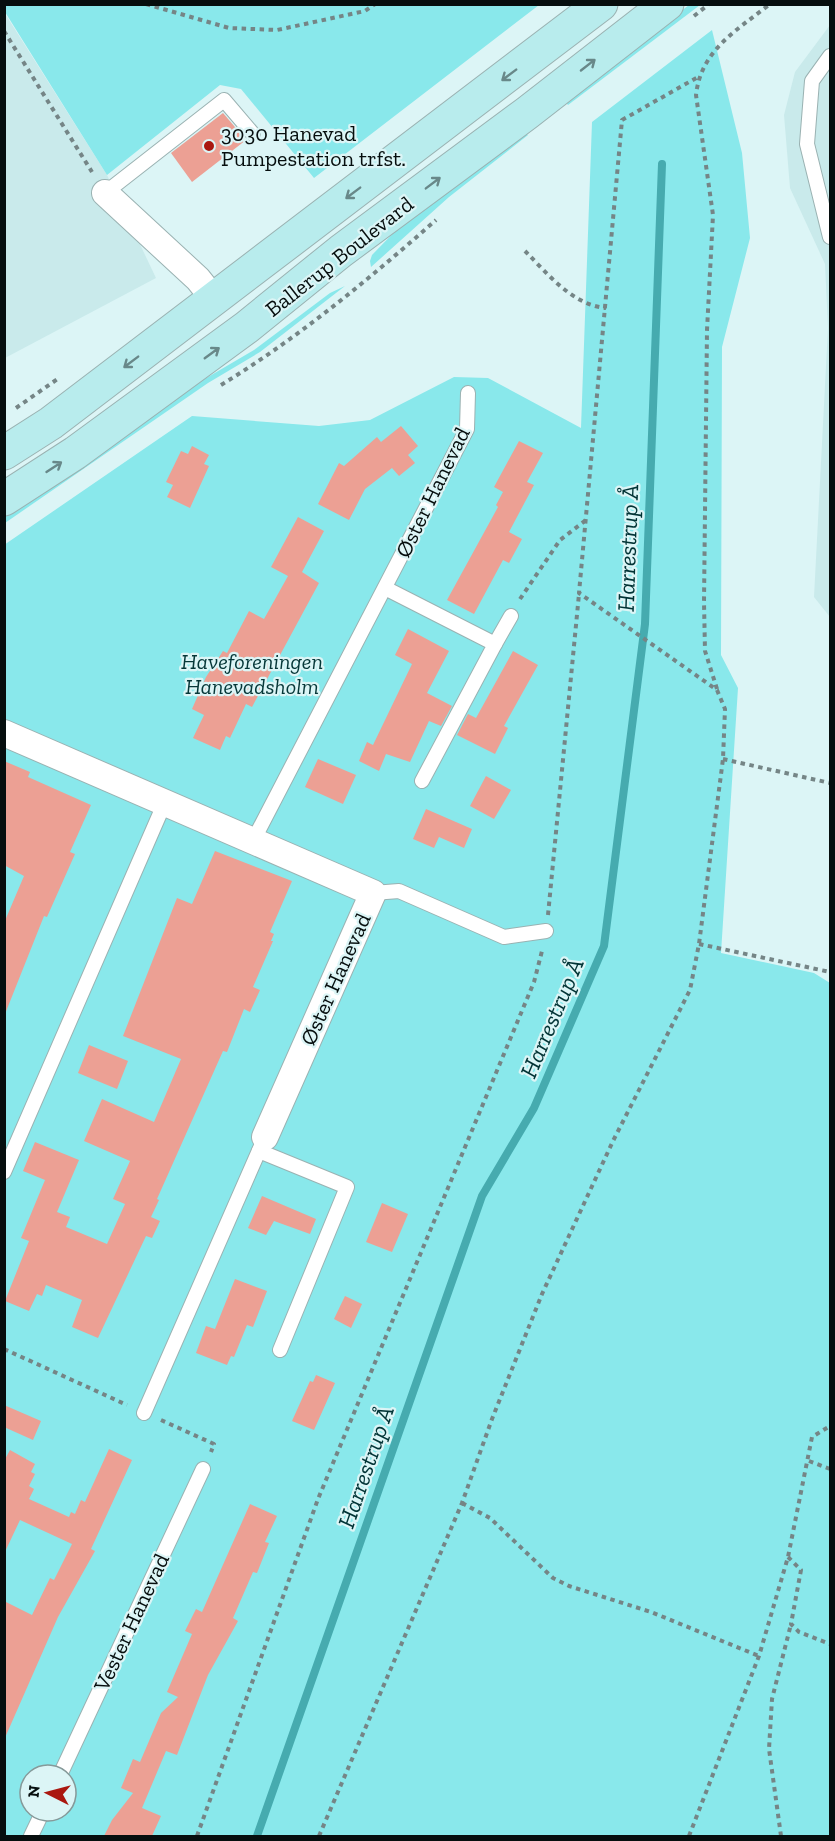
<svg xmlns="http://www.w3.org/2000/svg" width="835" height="1841" viewBox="0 0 835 1841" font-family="'Zilla Slab',serif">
  <rect width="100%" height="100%" fill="#dcf5f6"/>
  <!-- built -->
  <g fill="#c9eaeb">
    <path d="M4,12L107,175L156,278L5,358Z"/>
    <path d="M830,25V617L814,597L828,328L825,264L790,188L784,115L795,72Z"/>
  </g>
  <!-- green -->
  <g fill="#89e8eb" fill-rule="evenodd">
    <path d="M5,4H539V5L314,178L241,89L220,85L107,175L5,12Z"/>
    <path d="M689,5H700L568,105L564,100Z"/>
    <path d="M712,30L742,153L750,238L722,347L721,655L738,688L721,953L814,973L830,983V1836H5L4,545L192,416L319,426L370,420L454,377L488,378L581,428L592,122ZM30,1775H66V1811H30Z"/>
    <path d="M523,131L528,135L449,197L371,267L370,261L372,255L408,218Z"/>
    <path d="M345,286L260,352L208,383L5,523V516L196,384L254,350L330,293Z"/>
  </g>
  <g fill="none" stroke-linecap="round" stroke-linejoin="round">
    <!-- stream -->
    <path stroke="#46abaf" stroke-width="8" d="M257,1836L482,1196L534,1108L604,946L645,624L662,164"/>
  </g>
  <!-- building -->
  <g fill="#eca094">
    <path d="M223,113L246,140L192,182L171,153Z"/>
    <path d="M401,426L418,446L408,455L415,463L399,476L392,468L365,489L349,520L318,504L339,463L344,466L377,437L381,442Z"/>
    <path d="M519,441L543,453L527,482L534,485L509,532L522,539L509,563L503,560L474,614L447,600L498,507L496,505L503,492L494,487Z"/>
    <path d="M192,446L209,455L204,464L209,466L190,508L167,497L173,485L166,482L181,451L188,454Z"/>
    <path d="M298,517L324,531L302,572L319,583L252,707L246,704L230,738L226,736L220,750L193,738L204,715L192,709L206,677L223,651L227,653L249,611L264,619L288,576L271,567Z"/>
    <path d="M408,629L449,651L427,693L452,706L441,726L429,721L410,762L386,754L379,771L359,761L367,742L373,745L412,664L395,655Z"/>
    <path d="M513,651L538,665L504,726L508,728L495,754L457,735L468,714L476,718Z"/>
    <path d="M318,759L356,775L343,804L305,787Z"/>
    <path d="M4,761L30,772L28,777L91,805L70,852L75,854L47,917L44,916L5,1014L4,923L24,876L4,865Z"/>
    <path d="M486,776L511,790L494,819L470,806Z"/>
    <path d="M426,809L472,829L464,848L439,837L434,848L413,839Z"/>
    <path d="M215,851L292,881L270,932L274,934L271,941H273L253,987L260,990L250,1012L244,1009L227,1052L223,1051L157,1199L159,1200L151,1217L160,1221L152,1238L146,1236L98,1338L72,1327L82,1300L46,1285L42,1296L37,1294L29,1311L5,1301L29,1241L21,1238L45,1180L23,1171L35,1142L79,1160L57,1212L70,1217L66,1227L107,1244L125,1204L113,1199L130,1161L84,1141L102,1099L154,1122L181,1059L123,1036L177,898L192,904Z"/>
    <path d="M89,1045L128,1061L117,1089L78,1073Z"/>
    <path d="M262,1196L316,1219L310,1234L274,1221L266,1235L248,1228Z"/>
    <path d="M382,1203L408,1214L392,1252L366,1242Z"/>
    <path d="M235,1279L267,1291L253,1327L247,1325L234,1357L231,1356L227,1365L196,1353L206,1326L215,1329Z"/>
    <path d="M345,1296L362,1304L351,1328L334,1319Z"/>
    <path d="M316,1375L335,1383L314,1430L292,1421L310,1381L313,1382Z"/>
    <path d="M4,1405L41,1421L33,1440L4,1427Z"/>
    <path d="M109,1449L132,1460L91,1549L95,1551L58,1617L4,1740V1601L32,1615L50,1578L54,1580L72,1544L20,1520L4,1554V1461L10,1450L35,1464L31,1472L35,1474L29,1486L34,1489L29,1499L69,1517L71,1512L75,1514L81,1500L85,1502Z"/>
    <path d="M250,1504L277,1516L265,1542L269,1543L257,1573L253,1572L233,1618L238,1621L208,1675L177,1755L166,1751L142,1808L161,1816L152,1836H104L112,1820L133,1793L121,1788L133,1759L140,1762L161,1713L178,1697L167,1692L192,1634L185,1631L196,1609L202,1612Z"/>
  </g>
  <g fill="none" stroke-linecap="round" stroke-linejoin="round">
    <!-- lane casing -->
    <g stroke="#9ab2b2" stroke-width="16">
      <g id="lane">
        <path d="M830,56L812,81L807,144L830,237"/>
        <path d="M105,193L224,100L253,134"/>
        <path d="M385,588L495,644L422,781"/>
        <path d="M495,644L511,616"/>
        <path d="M253,841L467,429L468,393"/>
        <path d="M373,893L399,891L504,937L546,931"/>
        <path d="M259,1151L347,1187L280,1350"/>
        <path d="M4,1172L165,802"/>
        <path d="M144,1413L265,1137"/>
        <path d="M60,1775L203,1469"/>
        <path d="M31,1836L43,1811"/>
      </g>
    </g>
    <!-- street casing -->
    <g stroke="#9ab2b2" stroke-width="28">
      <g id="street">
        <path d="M105,193L198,279L214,299"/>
        <path d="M4,733L373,893L265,1137"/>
      </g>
    </g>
    <!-- secondary casing -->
    <g stroke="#9ab2b2" stroke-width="35">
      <g id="secondary">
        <path d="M4,453L51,423L601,4"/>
        <path d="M4,499L75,453L247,327L341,251L527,113L667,4"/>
      </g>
    </g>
    <!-- path -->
    <g stroke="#758586" stroke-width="4" stroke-dasharray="4.5 4.5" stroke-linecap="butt">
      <path d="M146,4L229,28L277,30L365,11L375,4"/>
      <path d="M4,5L5,4"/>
      <path d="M694,16L709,4"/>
      <path d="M4,31L92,172"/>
      <path d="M525,251C547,273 572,305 606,308"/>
      <path d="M221,385C298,338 368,280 436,220"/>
      <path d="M16,408L59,378"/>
      <path d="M520,599L560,540L586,520"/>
      <path d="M717,689L705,651L704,602L707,330L713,215L696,95C701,50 736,31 770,4"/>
      <path d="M723,759L830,783"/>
      <path d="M548,915L579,594"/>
      <path d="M699,944L830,972"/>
      <path d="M4,1349L127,1405"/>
      <path d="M161,1420L214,1444L211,1452"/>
      <path d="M809,1461L830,1469"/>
      <path d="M462,1503L490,1518L553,1578L569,1586L651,1612L759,1656"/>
      <path d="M788,1557L801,1570L791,1624L799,1632L830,1644"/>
      <path d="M197,1836L318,1499L534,982L542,951"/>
      <path d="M319,1836L462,1503L492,1419L542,1294L613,1141L690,990L699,944L723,759L725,709L717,690L579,593L622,120L698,77"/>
      <path d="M689,1836L759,1656L788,1557L812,1437L830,1426"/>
      <path d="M781,1836L769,1749L772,1699L791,1624"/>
    </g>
    <!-- lane -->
    <use href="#lane" stroke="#fff" stroke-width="14"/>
    <!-- street -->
    <use href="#street" stroke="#fff" stroke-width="26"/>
    <!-- secondary -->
    <use href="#secondary" stroke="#b8eced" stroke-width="33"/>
  </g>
  <!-- one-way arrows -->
  <defs><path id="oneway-shaft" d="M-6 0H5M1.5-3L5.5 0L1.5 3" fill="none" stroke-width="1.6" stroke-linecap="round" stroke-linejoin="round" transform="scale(1.5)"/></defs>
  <g stroke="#688889">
    <use href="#oneway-shaft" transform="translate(588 65) rotate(-38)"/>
    <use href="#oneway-shaft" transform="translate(509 75) rotate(143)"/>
    <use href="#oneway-shaft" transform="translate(433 183) rotate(-37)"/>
    <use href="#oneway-shaft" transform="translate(353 193) rotate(143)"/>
    <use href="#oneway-shaft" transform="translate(212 353) rotate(-36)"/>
    <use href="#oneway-shaft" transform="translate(131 362) rotate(143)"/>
    <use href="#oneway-shaft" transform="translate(54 467) rotate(-33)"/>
  </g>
  <!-- markers -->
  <circle fill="#aa1810" stroke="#dcf5f6" stroke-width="2" cx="209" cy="146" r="6"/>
  <g text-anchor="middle" stroke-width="4.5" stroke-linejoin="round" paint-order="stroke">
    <!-- poi labels -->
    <g font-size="22" fill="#060e0e" stroke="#dcf5f6" text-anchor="start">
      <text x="221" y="141">3030 Hanevad<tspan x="221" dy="25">Pumpestation trfst.</tspan></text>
    </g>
    <!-- street labels -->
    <g font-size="22" fill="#060e0e" stroke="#dcf5f6">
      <text transform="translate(339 256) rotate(-38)" y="8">Ballerup Boulevard</text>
      <text transform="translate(432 492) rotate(-64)" y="8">Øster Hanevad</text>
      <text transform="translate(335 979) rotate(-66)" y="8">Øster Hanevad</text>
      <text transform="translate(131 1622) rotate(-65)" y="8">Vester Hanevad</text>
    </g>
    <!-- park labels -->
    <g font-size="22" font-style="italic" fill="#053738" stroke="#dcf5f6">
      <text x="252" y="669">Haveforeningen<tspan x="252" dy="25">Hanevadsholm</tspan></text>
    </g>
    <!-- water labels -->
    <g font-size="24" font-style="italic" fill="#013335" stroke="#dcf5f6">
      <text transform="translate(628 548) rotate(-88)" y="8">Harrestrup Å</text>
      <text transform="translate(552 1018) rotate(-67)" y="8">Harrestrup Å</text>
      <text transform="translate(366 1467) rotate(-71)" y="8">Harrestrup Å</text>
    </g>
  </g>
  <!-- border -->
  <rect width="835" height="1841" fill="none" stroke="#060e0e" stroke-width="12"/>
  <!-- north arrow -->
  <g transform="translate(48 1793) rotate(276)"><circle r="28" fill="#dcf5f6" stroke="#869999" stroke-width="1.5"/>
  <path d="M0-4.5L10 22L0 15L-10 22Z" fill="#aa1810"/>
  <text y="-9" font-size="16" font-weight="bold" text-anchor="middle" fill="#060e0e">N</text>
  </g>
</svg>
